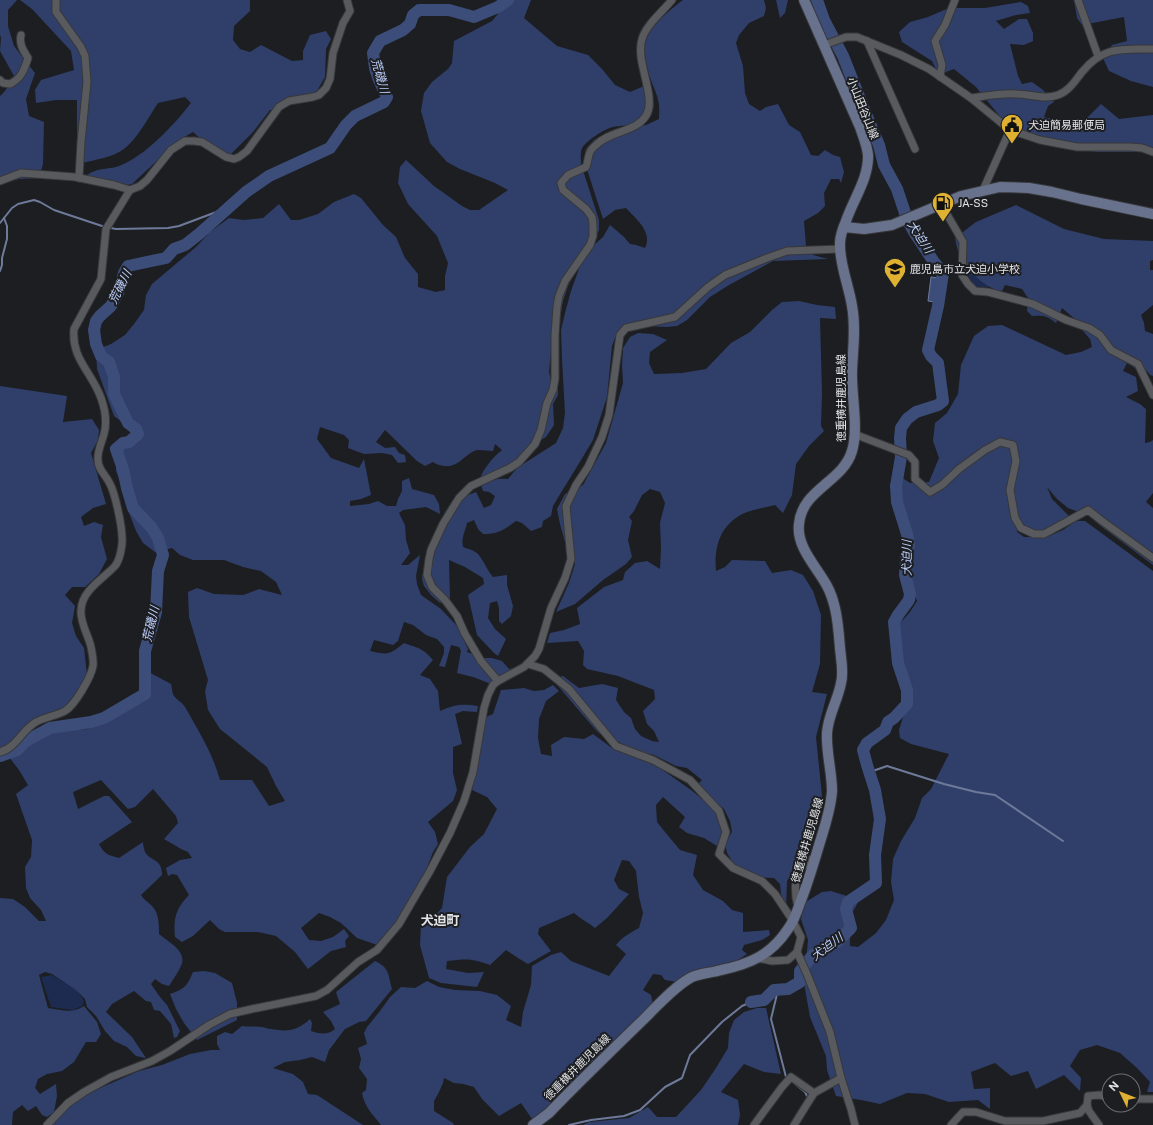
<svg xmlns="http://www.w3.org/2000/svg" width="1153" height="1125" viewBox="0 0 1153 1125" font-family="'Public Sans','Noto Sans JP',sans-serif">
  <rect width="100%" height="100%" fill="#1c1e21"/>
  <!-- green -->
  <g fill="#1e2b51">
    <path d="M967,270L975,273L991,286L979,289L970,283Z"/>
    <path d="M52,975L77,990L84,1001L82,1006L73,1010L51,1007L41,977Z"/>
  </g>
  <!-- forest -->
  <g fill="#303f6a">
    <path d="M0,0H17L8,10V26L14,46L35,73L26,99L29,116L44,122L43,164L39,178L19,179L0,184V96L5,91L14,76L0,51L1,38L0,35Z"/>
    <path d="M20,0H250V11L234,26L233,40L240,49L250,52L261,45L292,61L303,60V51L310,35L326,31L331,39L326,49L325,77L317,91L279,110H270L253,132L228,157L215,155L202,140L193,132L179,140L132,184L117,187L78,180C84,177 89,173 95,171C102,168 111,169 119,166C144,157 175,124 191,103L185,97L158,103C148,118 138,138 124,149C113,157 95,160 82,163L77,153V100H56L36,103L35,90L41,80L74,70L71,51L32,9Z"/>
    <path d="M505,0H531L524,18L557,46L588,55L602,69L615,85L630,92L644,86L654,104C653,110 652,117 646,121C640,126 621,125 613,127C604,129 586,141 582,148C580,153 581,159 581,164L599,220V230L595,239L577,267L568,286L563,301L559,323L552,342L549,372L551,380L558,383V395L553,404L554,425L546,437L526,449L514,462L508,474L480,478C485,467 492,458 502,450L495,444L493,451C487,451 479,449 474,451C468,454 464,458 459,462C451,468 440,467 433,462L425,466L417,461L385,430L376,442L385,448L395,447L399,453L405,455L406,462L398,463L392,455L382,453L364,454L348,448L349,440L344,435L320,427L317,439L331,458L359,468L364,459L371,495L361,499L350,501V506L369,504L378,501L387,506H396L398,499L402,491V481L409,478L412,489L434,495L439,504L440,514L426,507L403,510L399,513L405,525L406,540L410,553L401,565H408L420,555L416,576L417,584L421,595L441,609L457,626L468,649L467,652L483,658H492L502,661L509,669L514,668L516,675L491,684L473,677L457,673L461,651L459,647L451,645L445,667L439,666L444,653V647L437,639L426,635L413,625L404,622L398,641L393,645L374,640L370,651C389,655 389,655 404,643C418,648 423,648 433,660L420,675L430,679L438,691L440,711C457,704 461,704 478,706L477,712L463,711L455,714L462,744L453,747V773L457,790L453,801L428,822L435,832L438,844L433,852L424,876L383,947L357,938L341,923L330,917L319,913L301,928L309,940L321,941L333,937L344,929L349,936L345,941L346,947L331,951L308,969L295,952L276,936L258,932H225L219,929L210,920L193,936L182,942L175,937C173,919 176,908 189,895L177,875L172,874L168,876L166,868L180,860L192,858L188,852L181,849L164,839L178,823L176,816L153,789L135,807L128,809L101,780L73,792L78,809L104,796H109L132,822L99,844C104,854 108,855 119,858L143,842C143,845 144,849 145,852C151,862 162,858 162,875L141,895C144,900 148,902 152,906C159,913 159,925 159,934C168,942 188,951 181,966C178,973 173,979 169,986L162,984L155,979L151,984L160,997L167,1005L180,1031L177,1037L174,1038L171,1024L160,1011L154,1010L151,1002L146,1001L134,991L112,1004L106,1012L132,1037L146,1058L136,1056L127,1047L114,1041L105,1031L96,1016L87,1007L85,999L76,990L52,974L45,972L39,975L48,1008C62,1010 72,1014 84,1006L97,1022L101,1034L96,1042H86L74,1062L62,1071L47,1074L38,1079L35,1088L40,1094L56,1084L57,1096L54,1112L47,1117L42,1115L36,1106L28,1111L22,1105L13,1112L12,1125H0V898L13,899L25,907L39,921H46L41,910L30,898L26,888L25,867L31,857L32,840L16,794L28,785L19,770L9,757L15,748L27,738L60,731L88,729L103,716L120,714L126,706L142,699V686L147,671L171,684C172,687 172,693 174,696C177,700 182,702 185,707C198,730 213,754 220,780H252L269,806L285,801L276,786L267,767L220,729L208,710L205,691L208,680L189,617L188,592L197,588L214,594L243,595L259,589L282,595L276,582L261,571L243,567L224,560H193L180,555L172,548L155,552L143,543L136,531L126,505L124,492L116,471V453L131,445L134,438L126,425L114,416L97,369L96,350L111,344L125,335L134,324L144,310L146,295L152,284L196,247L210,232L229,218L243,220L263,218L279,204L291,220H299L318,214L334,202L354,194L361,198L383,225L396,237L405,258L418,274V287L436,292L445,290V276L448,263L437,236L408,204L398,183L400,167L406,160L434,186L462,206L470,210H479L508,190L495,183L460,169L447,162L430,143L421,111L424,93L432,82L448,69L452,63L454,41L492,21L502,9Z"/>
    <path d="M683,0H764L766,8L764,16L749,23L739,35L736,43L743,66L745,93L749,104L760,111L766,107L778,104L789,125L800,132L811,155L818,156L825,150L833,155L840,157L844,172L841,183L839,179H831L824,193L825,206L818,213L804,221L806,246L813,255L828,259L773,261L729,285L710,297L687,320L677,326L667,327L644,326L626,331L615,338L612,346L607,397L593,440L578,465L562,491L553,506L551,516L543,521L542,527L531,531L522,523L516,521C504,530 498,534 483,534L478,529L474,520L467,523C465,533 461,537 463,547C468,549 474,550 478,554C484,561 487,570 493,577L507,575V585L513,606L511,616L502,624L499,621V608L497,601L490,603L488,618L495,629L506,639L498,656L494,653L477,635L468,595L484,584L483,578L465,567L449,560L450,599L440,603L431,595L424,586L422,579L425,559L445,512L452,501L476,492L484,508L491,505L495,496L489,492L483,491L481,485C491,480 496,478 508,479L517,468L556,443L563,428L565,413L562,359L561,330L565,313L571,291L580,266L594,245L603,237L610,225L623,236L630,244L636,245L645,248C653,232 636,219 626,208L615,210L603,219L584,160L586,149L594,140L610,131L646,125L659,119C659,113 660,106 658,100C657,93 653,87 651,80C647,68 641,46 648,35C654,23 672,8 683,0Z"/>
    <path d="M776,0H788L785,13L780,18Z"/>
    <path d="M1074,0H1153V87L1131,81L1109,71L1103,58L1112,45L1127,41L1124,17L1082,25L1077,18Z"/>
    <path d="M1021,2L1028,6L1030,13L1016,15L996,21L1004,29L1019,19H1027L1033,33V41L1024,45L1010,44L1018,76L1022,84L1032,82L1043,90L1054,102L1048,106L1044,117L1067,122H1083L1101,104L1119,119L1153,115V152H1098L1059,148L1037,143L1019,133L1002,119L976,87L954,69L943,73L937,71L932,61L902,42L899,32L910,22L928,17L949,8H985Z"/>
    <path d="M1016,205L1064,229L1104,239L1153,241V260L1150,261V270H1153V305L1141,315L1144,323L1145,331L1153,334V376L1150,375L1147,371L1138,370L1127,363L1123,371L1136,377L1138,391L1126,397L1140,404L1146,409L1145,443L1150,442L1153,440V493L1146,502L1153,508V565L1102,527L1089,516L1068,508L1057,499L1047,487L1052,499L1070,517L1047,530L1030,532L1016,531L1024,537H1047L1063,530L1076,521H1085L1153,571V1092H1147L1150,1082L1137,1068L1120,1053L1097,1045L1080,1050L1070,1066L1081,1078L1080,1091L1064,1075L1036,1089L1028,1071L1011,1076L995,1063L971,1072L974,1089L990,1088V1109L978,1100L949,1102L925,1094L907,1093L880,1104L861,1100L836,1096L827,1070L826,1056L810,1017L804,983L808,940L801,919L804,903L822,892L831,891L859,900L855,908L850,915V946L858,947L876,933L886,920L894,900L891,882L893,859L901,841L915,818L922,798L931,789L949,754L911,744L900,738L899,730L903,717L902,658L898,633L900,623L910,612L917,601L911,585L910,571L913,547L907,522L901,504L900,485L901,477L910,483L929,482L939,458L933,441L935,423L947,413L958,394L961,365L974,336L988,326L1002,325L1066,355L1081,352L1092,347L1090,339L1083,331L1075,319L1062,308L1056,323C1048,316 1042,315 1032,316L1027,311L1028,298L1022,289L1005,285L1001,293C983,284 967,273 959,253C957,249 956,243 955,238L976,222Z"/>
    <path d="M799,301L817,305L835,307L836,319L820,318L822,393L821,426L824,431L809,446L796,464L792,495L783,513L775,505C764,508 748,510 739,516C719,528 714,549 716,571L725,567L732,560L765,561L772,573L791,570L803,575L813,591L821,615L820,664L812,692L827,694L816,737L822,796L816,829L807,854L787,881L786,908L781,894L780,884L774,878L750,877L735,866L727,853L725,843L732,832L730,821L724,809L710,797L696,786L702,780L687,768L676,766L654,755L636,751L615,740L600,734L594,728L552,679L563,676L579,688L602,684L618,688L616,700L624,712L631,718L635,729L641,736L652,741L659,742L654,731L647,724L643,711L655,699L654,690L618,676L587,669L583,665L584,651L578,641L547,643L550,633L564,630L580,624L577,608L604,587L623,580L625,572L635,563L647,561L660,569L661,548L660,523L665,503L660,492L650,489L642,495L634,511L629,517L632,521L628,540L632,557L626,564L603,580L575,604L556,612L569,583L575,564L565,542L560,524L557,509L565,494L583,485L606,443L623,383L622,365L623,348L630,337L638,333L653,334L667,340L650,352L649,363L654,374L682,373L706,369L731,343L750,332L772,310L782,302Z"/>
    <path d="M0,386L67,396L63,422L92,419L99,430L98,440L91,453L106,504L93,508L81,517L84,526L94,522L103,525L101,537L107,559L99,574L85,587H72L65,595L75,606L72,623L76,636L84,648L87,675L76,693L64,709L29,728L0,752Z"/>
    <path d="M553,685L559,691L546,701L539,719L538,738L541,754L552,756L551,745L564,737L584,739L593,734L612,748L657,766L691,790L712,807L723,825L722,839L717,846L704,838L687,833L679,827L685,817L663,797L656,805L657,822L665,832L680,850L697,855L693,875L703,890L723,901L732,910L743,913V932L769,930L770,935L762,940L744,945L742,950L747,954L735,962L718,965L688,975L677,982L665,980L661,975L653,974L643,990L651,995L653,1005L545,1110L532,1119L521,1103L499,1116L482,1099L474,1087L463,1084L454,1083L444,1078L443,1083L438,1094L434,1101V1111L453,1123L454,1125H381C373,1115 364,1106 362,1093L366,1090L367,1079L359,1068L361,1059L358,1048L367,1044L364,1033L367,1027L380,1011L390,997L401,987L415,988L427,981L439,987L455,990L480,991L497,995L511,1006L506,1020L521,1027L523,1012L531,985L532,966L551,955L561,952L571,961L609,976L626,954L616,945C622,937 630,933 639,928L643,913L639,897L636,871L629,861L622,860L614,880L619,889L629,894L607,918L595,928C588,922 580,919 574,913L539,928L538,934L551,951L528,964L518,958L506,950L490,965C471,958 466,959 447,961L446,969L468,973L484,972L477,987L441,983L429,978L420,945L421,924L432,919L442,908L447,877L470,847L484,834L497,809L487,797L472,790L479,760L486,717L493,714L501,690L524,688L534,691L544,690Z"/>
    <path d="M375,961C390,968 388,975 392,989L366,1021L359,1022L345,1029L329,1050L325,1062L312,1057L300,1060L285,1062L273,1068L293,1074L303,1082L308,1094L317,1095L363,1125H52L61,1114L78,1099L91,1092L139,1071L162,1065L190,1054L211,1050H220L217,1044V1036L225,1032L232,1034L242,1026C248,1027 255,1026 261,1027C264,1027 268,1029 271,1029C288,1032 297,1031 310,1019L312,1023L311,1031C320,1034 328,1035 335,1029L331,1021L323,1012L340,1004L336,992Z"/>
    <path d="M204,971L215,973L232,983L237,1003V1020L197,1040L184,1023L176,1009L170,994C185,989 187,986 193,972Z"/>
    <path d="M757,1008H766L781,1074L764,1072L744,1064L721,1092L738,1100L740,1115L738,1125H583L589,1122L629,1118L648,1107L657,1117H676L701,1090L716,1068L728,1048L729,1033L734,1020L744,1012Z"/>
  </g>
  <!-- water -->
  <path fill="#3d4d79" stroke="#6e7a9a" d="M931,277L938,278L935,302L928,301Z"/>
  <g fill="none" stroke-linecap="round" stroke-linejoin="round">
    <!-- stream -->
    <g stroke="#6e7a9a" stroke-width="2">
      <path d="M0,223L12,208L18,204L34,200L40,202L54,210L102,226"/>
      <path d="M111,228L116,229L168,228L179,226L227,208"/>
      <path d="M0,271L2,265V258L7,239V226L4,218"/>
      <path d="M870,772L887,766L944,784L976,792L995,795L1063,841"/>
      <path d="M778,990L771,1019L786,1077L788,1079"/>
      <path d="M795,1084L805,1092L808,1098"/>
      <path d="M569,1125L591,1120L624,1116L640,1110L665,1087L682,1078L690,1055L722,1022L742,1006L751,1002"/>
    </g>
    <!-- river -->
    <g stroke="#3d4d79" stroke-width="12">
      <path d="M0,756L17,750L26,741L50,728L91,722L104,718L145,694V651L156,612L158,571L163,555L158,538L152,528L133,508L127,488L123,469L116,449L123,443L129,442L138,434L136,429L128,423L114,394V377L109,362L101,356L96,344L94,330L96,321L100,316L111,306L119,291L124,273L128,266L166,258L174,249L185,245L199,234L246,192L269,176L330,148L346,125L355,116L384,102L387,97L379,80L375,68L373,53L380,41L403,30L410,24L413,15L419,10H449L474,17L498,7L508,0"/>
      <path d="M751,1002L764,1000L774,990L788,989L800,982V971L812,956L838,941L851,928L846,909L848,902L876,883L875,855L880,819L875,790L867,765L863,750L867,743L885,730L888,722L894,718L907,704V690L898,663L894,622L898,615L909,600L910,594L905,575L906,559L909,545L907,534L897,502L896,486L901,457L900,438L901,428L907,419L916,412L938,405L943,401L938,363L931,356L928,350L938,306L943,273L934,262L914,232L907,219L897,189L884,165L879,145L866,114L843,56L824,20L817,0"/>
    </g>
    <!-- street casing -->
    <g stroke="#37383b" stroke-width="9">
      <g id="street">
        <path d="M56,0V12L81,47L85,56L87,82L81,142L79,178"/>
        <path d="M1078,0L1098,56"/>
        <path d="M867,41L915,149"/>
        <path d="M824,45L846,37H857L901,55L929,69L971,98L1010,130L1040,140L1077,147H1130L1142,148L1153,152"/>
        <path d="M940,77L942,65L935,41L945,25L955,0"/>
        <path d="M0,80L3,83L10,84C22,78 24,70 28,58C23,50 19,44 21,35"/>
        <path d="M971,98C986,96 1001,93 1016,94C1030,94 1044,100 1058,95C1069,91 1075,81 1082,72C1103,46 1122,49 1153,49"/>
        <path d="M0,181L21,173L75,177L114,185L130,190"/>
        <path d="M983,190L1010,130"/>
        <path d="M941,204L963,242L962,275L968,284L975,291L988,292L1033,304L1066,320L1089,328L1100,335L1111,350L1138,364L1153,395"/>
        <path d="M854,434L909,455L915,462V479L930,492L942,485L959,469L985,450L1000,442L1013,445L1016,461L1010,490L1015,518L1021,528L1034,534H1044L1088,510L1102,521L1153,558"/>
        <path d="M528,664L544,669L569,689L616,746L653,760L690,780L719,811L726,832L719,854L733,868L762,881L775,894L793,921L801,937L797,952L807,974L830,1032L841,1078L851,1109L855,1125"/>
        <path d="M498,681L481,661L465,634L457,616L445,600L432,587L427,575L429,559L431,550L443,524L459,498L471,486L510,468L519,462L535,444L541,430L547,403L553,390L555,379V335L557,307L559,296L565,281L590,245L593,236V224L592,217L586,209L563,190L561,183L568,175L586,167C588,162 588,156 590,152C591,149 594,147 596,145C610,130 637,133 647,114C656,95 635,61 642,39C646,25 663,11 672,0"/>
        <path d="M0,752C16,748 22,730 36,722C45,717 56,716 65,711C75,705 91,677 93,666C94,660 92,653 91,647C88,634 80,623 81,610C82,590 103,579 115,566C120,560 123,544 122,537C122,526 115,493 110,484C106,475 98,470 98,460C97,451 102,442 104,434C107,423 105,409 101,398C92,372 71,359 74,329L101,279L106,229L130,190L140,186L147,180L171,150L185,141H194L202,142L226,157L234,159L239,157L247,151L279,107L289,101L313,97L319,95L326,88L330,79L333,53L343,23L350,11L347,0"/>
        <path d="M798,907C795,897 793,878 801,869C805,864 811,860 816,856"/>
        <path d="M757,958L772,961L788,960L797,952"/>
        <path d="M1133,1099H1153"/>
        <path d="M47,1125L68,1103L84,1092L111,1077L152,1061L170,1051L209,1025L230,1014L252,1009L316,996L327,990L358,962L377,950L399,924L430,871L450,833L464,801L473,772L484,708L488,695L493,685L498,681L524,667L535,656L539,649L551,608L565,578L571,559L566,506L576,485L588,467L602,437L609,415L620,335L626,328L675,317L708,287L725,275L767,258L787,251L840,249"/>
        <path d="M754,1125L782,1087L791,1077L814,1093L841,1078"/>
        <path d="M794,1125L814,1093"/>
        <path d="M951,1125L963,1112H976L1005,1121H1043L1080,1113L1087,1105"/>
        <path d="M1099,1125L1089,1111L1087,1105L1088,1096L1099,1095L1109,1097"/>
      </g>
    </g>
    <!-- secondary casing -->
    <g stroke="#37383b" stroke-width="12">
      <g id="secondary">
        <path d="M844,227L864,229L892,225L961,196L1000,187L1029,188L1052,192L1081,199L1153,214"/>
        <path d="M533,1125L549,1113C580,1081 612,1050 644,1019C657,1006 676,985 692,977C701,973 711,973 721,970C750,964 771,955 788,929C794,921 797,912 800,903C808,883 814,862 820,842C825,826 831,808 832,791C832,771 826,753 827,733C828,715 838,700 841,683C844,672 841,660 840,648C839,635 838,621 835,608C833,600 831,593 827,586C817,567 796,547 799,524C802,489 843,482 852,451C859,428 851,395 852,370C853,349 856,327 852,306C849,286 839,263 840,243C840,235 843,228 846,221C853,200 869,178 868,155C867,145 863,136 860,127L804,0"/>
      </g>
    </g>
    <!-- street -->
    <use href="#street" stroke="#585a5d" stroke-width="7"/>
    <!-- secondary -->
    <use href="#secondary" stroke="#68728c" stroke-width="10"/>
  </g>
  <!-- icons -->
  <defs>
    <g id="civic-pin" transform="scale(1.15)"><path d="M0 17L-7.5 6A9.5 9.5 0 1 1 7.5 6Z" fill="#deb133" stroke="#1c1e21"/><path d="M-.6-6.5H3V-4.5H.6V-3L4-1V1h2V6H-6V1h2V-1L-.6-3ZM-1.2 2.5V6h2.4V2.5Z" fill="#111"/></g>
    <g id="fuel-pin" transform="scale(1.15)"><path d="M0 17L-7.5 6A9.5 9.5 0 1 1 7.5 6Z" fill="#deb133" stroke="#1c1e21"/><path d="M-5.5-6h7V0h2V4h1.3V-2.5L3-4.5l.8-.8L6-3V5H2.5V1h-1V6h-7ZM-4.2-4.7v3.2H.2V-4.7Z" fill="#111"/></g>
    <g id="school-pin" transform="scale(1.15)"><path d="M0 17L-7.5 6A9.5 9.5 0 1 1 7.5 6Z" fill="#deb133" stroke="#1c1e21"/><path d="M0-5L7-2L0 1L-7-2ZM-4 1L0 2.5L4 1V4Q0 6-4 4Z" fill="#111"/></g>
  </defs>
  <g fill-rule="evenodd">
    <use href="#civic-pin" x="1012" y="125"/>
    <use href="#fuel-pin" x="943" y="203"/>
    <use href="#school-pin" x="895" y="269"/>
  </g>
  <g text-anchor="middle" stroke-width="4" stroke-linejoin="round" paint-order="stroke">
    <!-- street labels -->
    <g font-size="11" fill="#e2e3e6" stroke="#1c1e21">
      <text transform="translate(863 108) rotate(68)" y="4">小山田谷山線</text>
      <text transform="translate(841 398) rotate(-90)" y="4">徳重横井鹿児島線</text>
      <text transform="translate(807 840) rotate(-74)" y="4">徳重横井鹿児島線</text>
      <text transform="translate(577 1067) rotate(-45)" y="4">徳重横井鹿児島線</text>
    </g>
    <!-- poi labels -->
    <g font-size="11" fill="#e2e3e6" stroke="#1c1e21" text-anchor="start">
      <text x="1028" y="129">犬迫簡易郵便局</text>
      <text x="958" y="207">JA-SS</text>
      <text x="910" y="273">鹿児島市立犬迫小学校</text>
    </g>
    <!-- water labels -->
    <g font-size="12" font-style="italic" fill="#bdcefa" stroke="#1c1e21">
      <text transform="translate(380 76) rotate(74)" y="4">荒磯川</text>
      <text transform="translate(920 237) rotate(57)" y="4">犬迫川</text>
      <text transform="translate(120 287) rotate(-63)" y="4">荒磯川</text>
      <text transform="translate(907 558) rotate(-90)" y="4">犬迫川</text>
      <text transform="translate(151 624) rotate(-77)" y="4">荒磯川</text>
      <text transform="translate(827 947) rotate(-37)" y="4">犬迫川</text>
    </g>
    <!-- quarter labels -->
    <g font-size="13" font-weight="bold" fill="#e2e3e6" stroke="#1c1e21">
      <text x="440" y="925">犬迫町</text>
    </g>
  </g>
  <!-- north arrow -->
  <g transform="translate(1121 1093) rotate(313)"><circle r="19" fill="#1c1e21" stroke="#6b6d70"/>
  <path d="M0-3L7 15L0 10L-7 15Z" fill="#deb133"/>
  <text y="-6" font-size="11" font-weight="bold" text-anchor="middle" fill="#e2e3e6">N</text>
  </g>
</svg>
